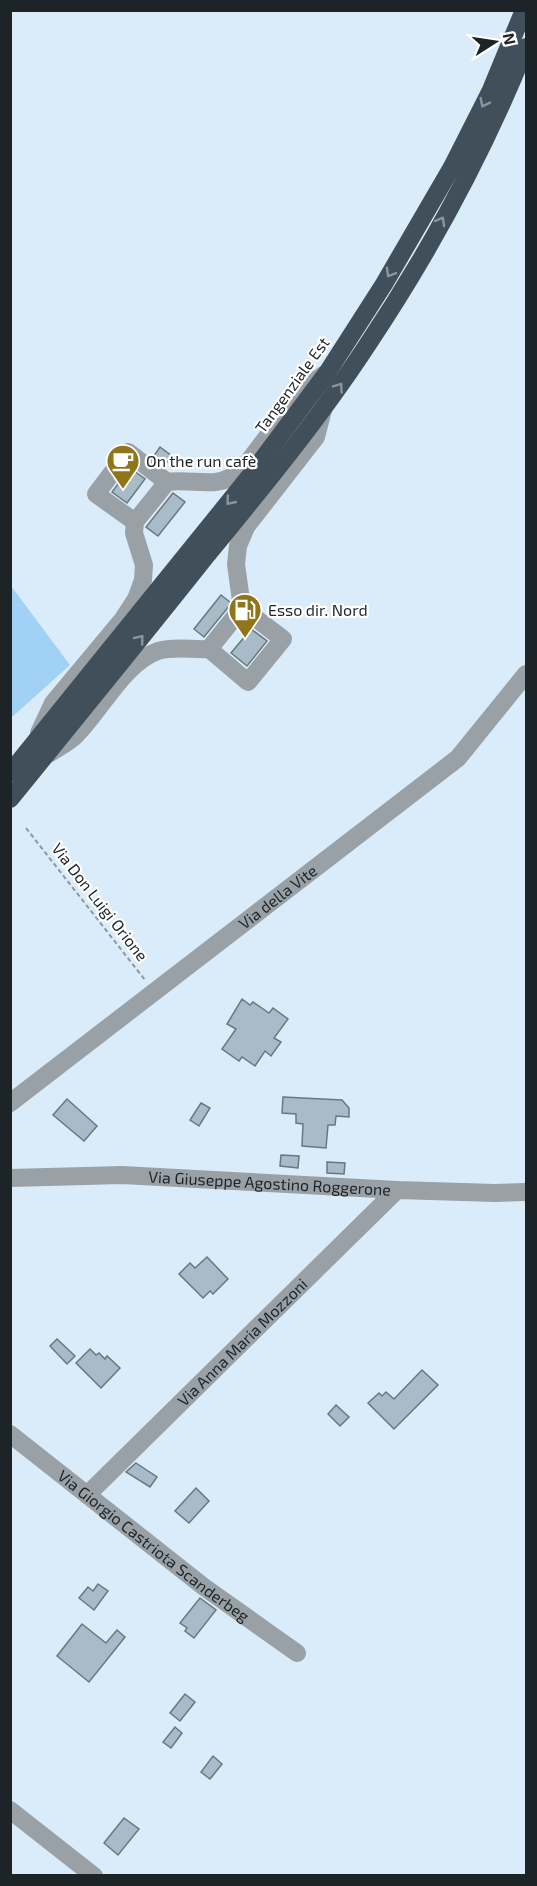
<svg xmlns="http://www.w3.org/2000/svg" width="537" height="1886" viewBox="0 0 537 1886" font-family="'Exo 2',sans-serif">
  <rect width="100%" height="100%" fill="#daecf9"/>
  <!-- green -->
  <path fill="#a1d2f5" d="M11,586L70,665L11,718H10Z"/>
  <!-- building -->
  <g fill="#aabbc8" stroke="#687883" stroke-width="1.5">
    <path d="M160,447L172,456L164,466L153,457Z"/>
    <path d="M130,468L145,479L127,503L112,492Z"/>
    <path d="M173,493L185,502L158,536L146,527Z"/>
    <path d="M221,595L230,602V605L204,637L194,629Z"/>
    <path d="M251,629L267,641L247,666L231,653Z"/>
    <path d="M242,999L250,1005L253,1002L269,1013L273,1008L288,1019L274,1038L281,1042L271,1056L265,1051L255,1066L242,1057L239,1061L222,1049L236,1029L227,1024Z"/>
    <path d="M283,1097L342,1100L349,1108V1117L336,1116L335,1125H328L326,1148L302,1146L303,1124L296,1123V1114L282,1113Z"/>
    <path d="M67,1099L97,1126L84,1141L53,1115Z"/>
    <path d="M201,1103L210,1108L199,1126L190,1120Z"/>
    <path d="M281,1155L299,1156L298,1168L280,1166Z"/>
    <path d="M327,1162L345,1163L344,1174L327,1173Z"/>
    <path d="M207,1257L228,1279L213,1294L210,1291L203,1298L179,1274L190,1263L195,1268Z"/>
    <path d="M57,1339L75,1356L67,1364L50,1346Z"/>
    <path d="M90,1349L96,1355L99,1353L105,1359L107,1356L120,1368L101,1388L76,1363Z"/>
    <path d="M422,1370L438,1385L394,1429L368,1403L379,1393L382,1396L386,1392L394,1399Z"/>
    <path d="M336,1405L349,1417L340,1426L328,1414Z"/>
    <path d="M136,1463L157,1477L150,1487L126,1472Z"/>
    <path d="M196,1488L209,1501L189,1523L175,1511Z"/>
    <path d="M98,1584L108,1591L94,1610L79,1598L88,1587L93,1591Z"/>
    <path d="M200,1598L216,1610L194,1638L185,1631L187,1628L180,1623Z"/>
    <path d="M82,1624L106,1643L117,1630L125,1637L89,1682L57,1656Z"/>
    <path d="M185,1694L195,1702L180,1721L170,1713Z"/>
    <path d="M175,1727L182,1733L171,1748L163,1742Z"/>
    <path d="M213,1756L222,1764L210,1779L201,1772Z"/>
    <path d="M124,1818L139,1829L118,1855L104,1843Z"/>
  </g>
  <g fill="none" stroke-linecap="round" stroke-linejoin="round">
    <!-- path -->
    <path stroke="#8a98a1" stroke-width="2" stroke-dasharray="4.5 3" stroke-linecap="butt" d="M26,828L145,980"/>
    <!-- minor -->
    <g stroke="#99a0a6" stroke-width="18">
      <path d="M135,522L96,494L128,452L167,482"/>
      <path d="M209,649L248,682L283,639L242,608"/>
      <path d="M39,733L53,703L123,619L136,599L143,580L144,565L134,533L135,522L167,482C196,478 217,491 242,470L304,388L325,374"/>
      <path d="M50,753C59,747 70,742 77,734C101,710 125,662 158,651C174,646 192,650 209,649L242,608L236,564L238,546L246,527L316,437L323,410"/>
      <path id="s1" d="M10,1103L458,758L526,674"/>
      <path id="s2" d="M10,1178L122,1175L397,1190L495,1193L526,1192"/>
      <path id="s3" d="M10,1434L204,1587L297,1653"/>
      <path id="s4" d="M87,1495L397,1190"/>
      <path d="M10,1810L94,1876"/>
    </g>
    <!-- highway -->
    <g stroke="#404f5a" stroke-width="18">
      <path d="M10,773L250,476L327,373L384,284L452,167L491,90L524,10"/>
      <path d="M10,799C76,718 142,637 207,555C262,488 318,420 366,347C429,253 484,151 526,47"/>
    </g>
  </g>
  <!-- one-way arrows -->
  <defs><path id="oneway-chevron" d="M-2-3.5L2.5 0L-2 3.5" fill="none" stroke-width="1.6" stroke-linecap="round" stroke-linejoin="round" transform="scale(1.5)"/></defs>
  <g stroke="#8c959c">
    <use href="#oneway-chevron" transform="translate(484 103) rotate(117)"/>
    <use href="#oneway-chevron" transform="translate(441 221) rotate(-61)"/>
    <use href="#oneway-chevron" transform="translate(390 273) rotate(120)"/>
    <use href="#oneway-chevron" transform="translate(339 387) rotate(-55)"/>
    <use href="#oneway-chevron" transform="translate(230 501) rotate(129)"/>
    <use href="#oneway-chevron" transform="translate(140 639) rotate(-51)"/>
  </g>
  <!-- icons -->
  <defs>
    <g id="cafe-pin" transform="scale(1.725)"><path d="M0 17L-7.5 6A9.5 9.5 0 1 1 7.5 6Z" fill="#90751a" stroke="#fff"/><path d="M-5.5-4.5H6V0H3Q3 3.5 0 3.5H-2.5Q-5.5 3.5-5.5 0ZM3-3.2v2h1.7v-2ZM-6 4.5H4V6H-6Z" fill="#fff"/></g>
    <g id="fuel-pin" transform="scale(1.725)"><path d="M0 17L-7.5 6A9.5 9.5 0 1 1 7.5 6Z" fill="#90751a" stroke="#fff"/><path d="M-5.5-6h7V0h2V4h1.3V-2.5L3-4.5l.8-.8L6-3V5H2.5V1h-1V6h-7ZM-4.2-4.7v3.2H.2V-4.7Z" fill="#fff"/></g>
  </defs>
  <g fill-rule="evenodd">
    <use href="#cafe-pin" x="123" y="461"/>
    <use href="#fuel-pin" x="245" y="610"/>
  </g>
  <g text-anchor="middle" stroke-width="4.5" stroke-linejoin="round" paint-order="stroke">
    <!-- street labels -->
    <g font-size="16" fill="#1d2428" stroke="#fff">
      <text transform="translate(292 385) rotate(-54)" y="6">Tangenziale Est</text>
      <text dy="6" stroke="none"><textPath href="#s1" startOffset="338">Via della Vite</textPath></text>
      <text transform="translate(100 902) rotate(52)" y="6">Via Don Luigi Orione</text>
      <text dy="6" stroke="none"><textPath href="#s2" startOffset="260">Via Giuseppe Agostino Roggerone</textPath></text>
      <text dy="6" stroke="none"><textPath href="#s4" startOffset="218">Via Anna Maria Mozzoni</textPath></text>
      <text dy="6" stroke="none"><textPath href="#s3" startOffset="182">Via Giorgio Castriota Scanderbeg</textPath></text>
    </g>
    <!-- poi labels -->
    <g font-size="16" fill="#1d2428" stroke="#fff" text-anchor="start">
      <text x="146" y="467">On the run cafè</text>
      <text x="268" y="616">Esso dir. Nord</text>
    </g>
  </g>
  <!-- border -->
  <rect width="537" height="1886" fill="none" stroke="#1d2428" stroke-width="24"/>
  <!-- north arrow -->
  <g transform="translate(495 42) rotate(78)" stroke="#ffffff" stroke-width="4.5" paint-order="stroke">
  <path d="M0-4.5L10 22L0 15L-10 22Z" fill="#1d2428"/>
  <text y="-9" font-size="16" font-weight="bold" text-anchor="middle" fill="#1d2428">N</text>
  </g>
</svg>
